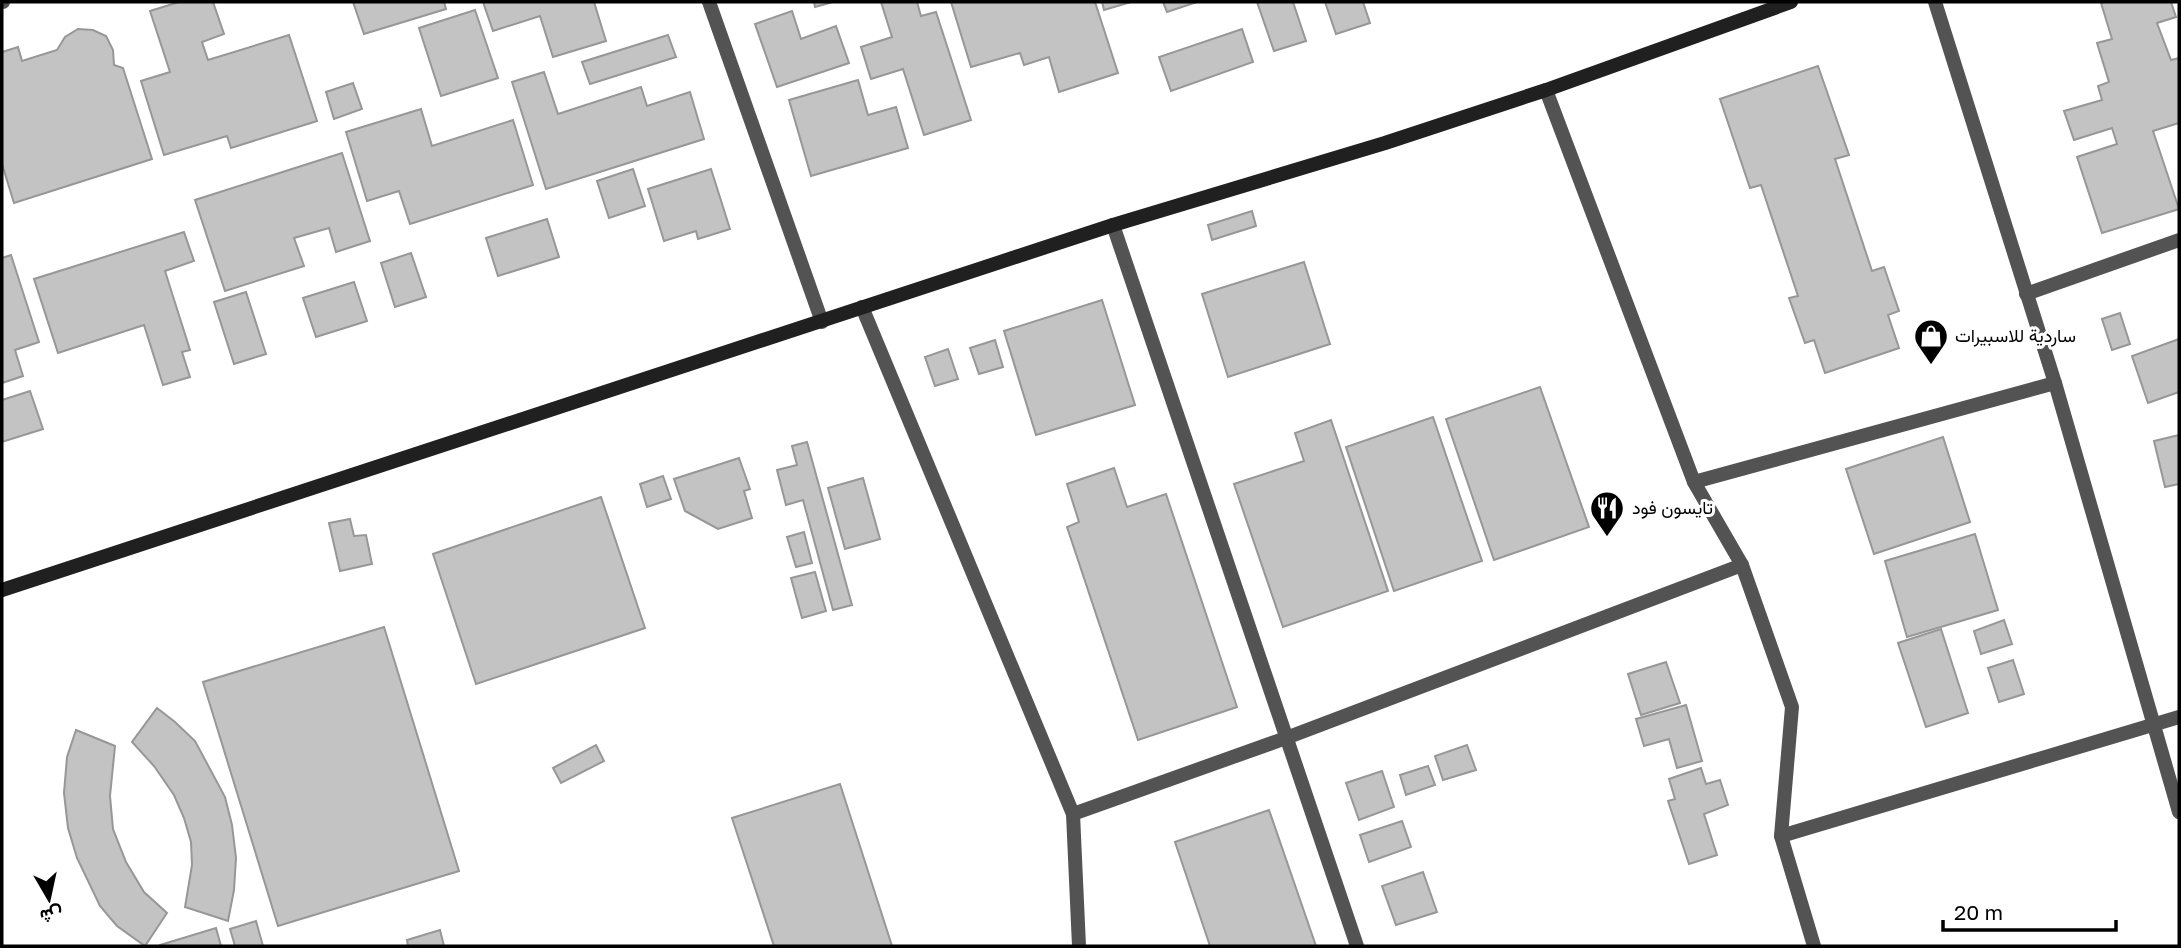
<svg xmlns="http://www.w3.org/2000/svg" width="2181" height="948" viewBox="0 0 2181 948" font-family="'Golos Text',Vazirmatn,sans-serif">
  <rect width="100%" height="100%" fill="#fff"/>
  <!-- building -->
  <g fill="#c3c3c3" stroke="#979797" stroke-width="2">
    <path d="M179,2H213L224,34L202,42L208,60L289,35L317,121L231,148L227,136L164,155L141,81L170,72L150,11Z"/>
    <path d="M353,2H444L446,9L364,34Z"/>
    <path d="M483,2H594L606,41L553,57L540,16L493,31Z"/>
    <path d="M814,2H833L815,7Z"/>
    <path d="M881,2H917L921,16L936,12L971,120L924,135L903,69L871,79L861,47L892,37Z"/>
    <path d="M951,2H1095L1118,73L1059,92L1049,57L1024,65L1020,53L971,67Z"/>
    <path d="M1102,2H1131L1104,10Z"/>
    <path d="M1163,2H1197L1167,12Z"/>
    <path d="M1257,2H1293L1306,41L1274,51Z"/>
    <path d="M1325,2H1363L1370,23L1336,34Z"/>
    <path d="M2104,2H2171L2176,17L2157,23L2171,60L2179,58V123L2153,131L2179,209L2102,233L2077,157L2117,144L2112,128L2074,140L2064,111L2102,100L2098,86L2109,82L2097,43L2112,39L2101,3Z"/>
    <path d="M475,10L498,78L441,96L419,28Z"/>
    <path d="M792,11L801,39L836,26L849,63L777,87L755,24Z"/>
    <path d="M78,29L93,30L106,36L113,50L114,65L123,68L152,159L14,203L2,164V52L18,47L22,61L57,50L65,37Z"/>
    <path d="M1242,29L1253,62L1171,91L1159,57Z"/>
    <path d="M668,35L676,57L590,84L582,62Z"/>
    <path d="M1818,66L1849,155L1835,159L1872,271L1884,267L1899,311L1888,315L1899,348L1825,373L1814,340L1805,343L1789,298L1798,296L1761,185L1750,188L1720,99Z"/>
    <path d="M544,72L558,114L641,87L647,106L690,92L704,139L546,189L512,82Z"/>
    <path d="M858,80L868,115L896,107L908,148L811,176L789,100Z"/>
    <path d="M353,83L362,109L334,119L326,92Z"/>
    <path d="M421,109L432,146L513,120L533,185L410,224L399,191L367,201L346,132Z"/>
    <path d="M342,153L370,241L336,252L329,228L294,238L304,266L225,291L195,200Z"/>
    <path d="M633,169L645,206L609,218L597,181Z"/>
    <path d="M711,169L730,229L698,239L696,231L664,241L648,189Z"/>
    <path d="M1252,211L1256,226L1212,240L1208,225Z"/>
    <path d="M547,219L559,257L498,276L486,238Z"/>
    <path d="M184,232L194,261L165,271L190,350L182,352L190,377L163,385L144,325L58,353L34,279Z"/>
    <path d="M411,253L426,297L395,307L381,263Z"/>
    <path d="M11,255L39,342L15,350L23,376L2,383V258Z"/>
    <path d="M1304,262L1330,344L1228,377L1202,294Z"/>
    <path d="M354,282L367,321L316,337L303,298Z"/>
    <path d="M246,292L266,354L234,364L214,302Z"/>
    <path d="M1102,300L1135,405L1036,435L1004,331Z"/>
    <path d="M2120,313L2130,344L2112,350L2102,319Z"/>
    <path d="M2179,339V392L2148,403L2132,356Z"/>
    <path d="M995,340L1003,367L979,374L970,348Z"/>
    <path d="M948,349L958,379L935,386L925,357Z"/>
    <path d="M1540,387L1589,527L1494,560L1446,419Z"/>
    <path d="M30,391L43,429L2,442V400Z"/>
    <path d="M1433,417L1482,561L1394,591L1346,447Z"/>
    <path d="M1331,420L1388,591L1283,627L1234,484L1304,461L1295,433Z"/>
    <path d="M2179,435V484L2165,487L2154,441Z"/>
    <path d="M1943,437L1970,522L1874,554L1846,469Z"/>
    <path d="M807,442L852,605L833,610L803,500L786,505L777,470L797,465L792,446Z"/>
    <path d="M739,458L750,489L744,491L752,518L718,529L685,511L674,479Z"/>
    <path d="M1114,468L1127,507L1166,494L1237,707L1138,740L1067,527L1079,522L1067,484Z"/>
    <path d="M663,476L671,499L647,507L640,484Z"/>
    <path d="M863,478L880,539L845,549L828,488Z"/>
    <path d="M601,497L645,628L476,684L433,554Z"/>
    <path d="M350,519L354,536L366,535L372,564L340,571L329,523Z"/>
    <path d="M804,532L812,563L796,567L787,537Z"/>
    <path d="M1975,534L1998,610L1907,637L1885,561Z"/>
    <path d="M815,572L826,611L802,618L791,578Z"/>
    <path d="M2004,620L2012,644L1981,654L1974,631Z"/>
    <path d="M384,627L459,871L278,926L203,682Z"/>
    <path d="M1941,629L1968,713L1926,727L1898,643Z"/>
    <path d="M2013,660L2024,694L1999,702L1988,668Z"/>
    <path d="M1666,662L1680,703L1641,715L1628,674Z"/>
    <path d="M1686,705L1702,761L1677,768L1669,739L1644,746L1636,719Z"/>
    <path d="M157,708L175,722L195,741L225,797L232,825L236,858L234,890L228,921L185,907L192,865L191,842L184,818L174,795L154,766L132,742Z"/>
    <path d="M76,730L115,746L110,796L113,829L126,862L144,892L167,913L145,946L117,926L100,906L77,858L68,828L64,793L67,757Z"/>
    <path d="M596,745L604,761L561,783L553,768Z"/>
    <path d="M1467,745L1476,770L1443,780L1435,756Z"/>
    <path d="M1428,766L1435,785L1406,795L1400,775Z"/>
    <path d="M1701,768L1706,784L1720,780L1728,805L1704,814L1717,855L1689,864L1668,801L1675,799L1669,779Z"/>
    <path d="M1382,771L1394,807L1359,820L1346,783Z"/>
    <path d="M840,784L892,946H774L732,818Z"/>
    <path d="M1269,810L1316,946H1210L1175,842Z"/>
    <path d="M1402,821L1411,847L1369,862L1360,835Z"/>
    <path d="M1423,872L1437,912L1396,925L1382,886Z"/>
    <path d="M256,921L263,946H235L230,929Z"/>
    <path d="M216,928L221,946H160V945Z"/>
    <path d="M440,930L444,946H408L407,940Z"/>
  </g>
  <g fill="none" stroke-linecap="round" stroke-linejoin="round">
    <!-- street -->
    <g stroke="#535353" stroke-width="14">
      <path d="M2,2H3"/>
      <path d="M709,2L822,322"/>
      <path d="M1935,2L2055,383L2179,812"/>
      <path d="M1546,90L1694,482L1742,565L1792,707L1781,836L1814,946"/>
      <path d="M1113,225L1357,946"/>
      <path d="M2026,294L2179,240"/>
      <path d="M862,307L1073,814L1079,946"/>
      <path d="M1694,482L2055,383"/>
      <path d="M1073,814L1286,738L1742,565"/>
      <path d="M1781,836L2179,717"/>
    </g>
    <!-- secondary -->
    <path stroke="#202020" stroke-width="14" d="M2,590L1113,225L1385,143L1546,90L1791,2"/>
  </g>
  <!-- icons -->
  <defs>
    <g id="shop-pin" transform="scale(1.75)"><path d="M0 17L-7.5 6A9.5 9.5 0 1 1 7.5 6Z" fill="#000" stroke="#fff"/><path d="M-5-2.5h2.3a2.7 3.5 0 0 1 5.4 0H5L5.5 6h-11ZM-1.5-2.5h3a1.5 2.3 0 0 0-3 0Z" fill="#fff"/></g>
    <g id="restaurant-pin" transform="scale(1.75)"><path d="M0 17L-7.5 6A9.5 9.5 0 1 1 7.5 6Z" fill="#000" stroke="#fff"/><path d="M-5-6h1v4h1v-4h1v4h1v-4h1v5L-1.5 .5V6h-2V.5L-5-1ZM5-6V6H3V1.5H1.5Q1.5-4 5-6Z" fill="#fff"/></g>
  </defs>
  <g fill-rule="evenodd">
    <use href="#shop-pin" x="1931" y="336"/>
    <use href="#restaurant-pin" x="1607" y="508"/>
  </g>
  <g text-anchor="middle" stroke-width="6" stroke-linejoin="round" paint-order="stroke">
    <!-- poi labels -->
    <g font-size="18" fill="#000" stroke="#fff" text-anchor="start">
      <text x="1955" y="342">ساردية للاسبيرات</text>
      <text x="1632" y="514">تايسون فود</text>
    </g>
  </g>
  <!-- border -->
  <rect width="2181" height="948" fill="none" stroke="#000000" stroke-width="7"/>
  <!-- north arrow -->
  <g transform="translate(49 899) rotate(171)" stroke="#ffffff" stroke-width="5" paint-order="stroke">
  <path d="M0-5L12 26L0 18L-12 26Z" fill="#000000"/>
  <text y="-10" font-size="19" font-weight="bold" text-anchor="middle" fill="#000000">ش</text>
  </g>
  <!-- scale -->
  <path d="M1943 920v10h173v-10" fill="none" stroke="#000000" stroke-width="3.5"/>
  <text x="1954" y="920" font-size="21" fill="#000000" stroke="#ffffff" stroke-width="5" paint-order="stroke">20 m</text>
</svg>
